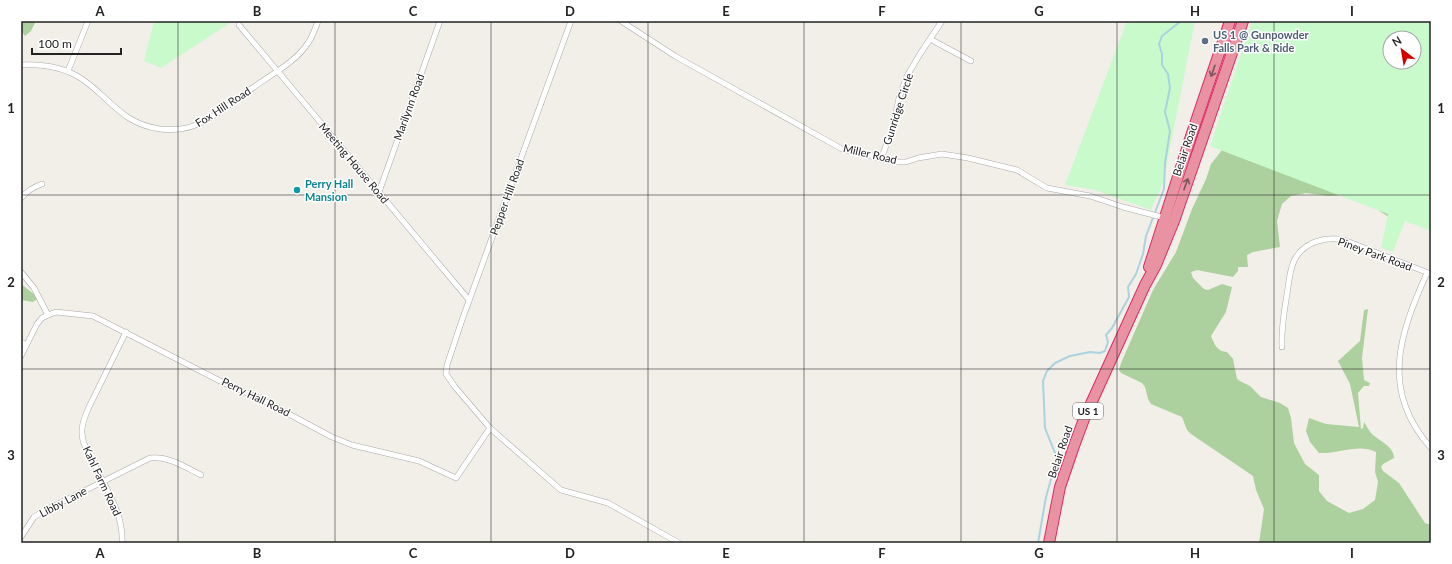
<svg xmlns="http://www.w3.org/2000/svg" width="1452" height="564" viewBox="0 0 1452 564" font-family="Lato,sans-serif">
  <rect width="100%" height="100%" fill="#f2efe9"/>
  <!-- forest -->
  <g fill="#add19e" fill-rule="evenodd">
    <path d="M21,21H36L31,31L25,36L22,32Z"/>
    <path d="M1431,21L1408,220L1390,218L1368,203L1343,195L1329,196L1306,193L1291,196L1282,204L1277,221L1280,247L1253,252L1247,255L1248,267H1238V271L1233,277L1197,270L1191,272L1193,278L1204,289L1208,290L1222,284L1232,287L1226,312L1211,336C1214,343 1217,352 1227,352L1233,359L1237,379L1240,381L1250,386L1261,397L1280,403L1288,408L1291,418L1294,443L1305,464L1319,475V491L1327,501L1349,513L1363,509L1375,500L1378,482L1375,472L1376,452C1359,443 1338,454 1319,453L1310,442L1306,431L1309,418L1326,424L1359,427L1350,384L1338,361L1360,341L1364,310L1368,309L1362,358L1364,380L1370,383L1369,386H1364L1358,393L1361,429L1363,428L1364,422C1367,426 1369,431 1372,434C1379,441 1394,446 1394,458L1383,464L1381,467L1383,471L1399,483L1425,523L1431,525V543H1259L1264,509L1256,490L1253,476L1191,434L1187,430L1182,417L1151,404L1148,399L1145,387L1142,383L1121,373L1119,370L1121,363L1153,290L1176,252L1192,209L1206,179L1211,164L1280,76ZM1390,38H1414V62H1390Z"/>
    <path d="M21,284L35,295L37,299L33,302L21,300Z"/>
  </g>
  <!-- park -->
  <g fill="#c8facc" fill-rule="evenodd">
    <path d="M154,21H233L161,68L144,61Z"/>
    <path d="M1127,21H1195L1163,183L1151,210L1095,190L1065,185Z"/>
    <path d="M1252,21H1431V231L1405,221L1393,252L1381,248L1388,214L1210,146ZM1390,38H1414V62H1390Z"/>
  </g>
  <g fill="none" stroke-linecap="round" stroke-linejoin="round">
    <!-- stream -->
    <path stroke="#aad3df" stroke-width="2" d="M1038,543L1046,497L1057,458L1045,428L1043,381L1047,371L1055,363L1070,356L1090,352L1100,353L1105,351L1108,342L1106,335L1112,328L1129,297L1128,287L1136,274L1143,254L1146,236L1164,189L1165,163L1170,131L1165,112L1170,88L1168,74L1162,65V54L1159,44L1162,36L1181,21"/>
    <!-- street casing -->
    <g stroke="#a9a9a9" stroke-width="6">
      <g id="street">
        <path d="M571,21L462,320L447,365L446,374L455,387L490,428L561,490L608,503L679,543"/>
        <path d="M621,21L675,56L842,149L895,162H906L918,158L942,154L968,158L1017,170L1047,188L1090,196L1123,207L1165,218"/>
        <path d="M239,25L469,300"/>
        <path d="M930,39L971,61"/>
        <path d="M21,65C42,64 64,67 82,79C110,98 122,124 160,129C170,130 182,130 193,126C214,118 233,102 251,89C270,75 295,63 308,43C313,36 315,29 318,21"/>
        <path d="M68,71L88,21"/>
        <path d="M881,159L893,127L899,98L907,76L920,54L942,21"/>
        <path d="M379,192L440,21"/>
        <path d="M21,198C27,191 33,187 42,184"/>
        <path d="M21,272L34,288L48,315"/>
        <path d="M1427,273C1399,335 1380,391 1431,448"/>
        <path d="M21,342L26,345"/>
        <path d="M1282,347C1281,329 1284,312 1287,294C1289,283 1289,272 1294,261C1303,242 1325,236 1344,240L1431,274"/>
        <path d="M21,356L37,324L42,318L48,315L56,312L93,316L228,385L257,397L332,437L352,445L419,461L456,478L490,428"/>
        <path d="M21,537L34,517L44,511L150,458C169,456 185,467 201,475"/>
        <path d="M122,543C124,514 105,487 93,462C88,453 82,443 82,433C81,425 85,417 88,409L126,332"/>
      </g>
    </g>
    <!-- highway casing -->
    <g stroke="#dc2a67" stroke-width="12">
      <g id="highway">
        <path d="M1149,267L1192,133L1230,21"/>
        <path d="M1049,543L1060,487L1074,446L1084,419L1145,285L1156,265L1174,221L1243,21"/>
      </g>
    </g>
    <!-- street -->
    <use href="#street" stroke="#fff" stroke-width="5"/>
    <!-- highway -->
    <use href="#highway" stroke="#e892a2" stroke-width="10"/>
  </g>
  <!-- one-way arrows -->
  <defs><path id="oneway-shaft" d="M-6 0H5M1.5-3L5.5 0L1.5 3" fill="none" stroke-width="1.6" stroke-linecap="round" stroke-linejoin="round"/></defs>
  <g stroke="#7b545c">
    <use href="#oneway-shaft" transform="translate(1213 71) rotate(109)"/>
    <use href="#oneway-shaft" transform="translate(1186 184) rotate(-70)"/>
  </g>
  <!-- grid -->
  <path fill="none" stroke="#222" stroke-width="1" stroke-opacity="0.55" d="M178,21V543M335,21V543M491,21V543M648,21V543M804,21V543M961,21V543M1117,21V543M1274,21V543M21,195H1431M21,369H1431"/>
  <!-- markers -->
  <circle fill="#5c6f8a" stroke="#fff" stroke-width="1.5" cx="1205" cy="41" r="4"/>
  <circle fill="#0f9aa8" stroke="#fff" stroke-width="1.5" cx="297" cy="190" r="4"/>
  <g text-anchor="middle" stroke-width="3" stroke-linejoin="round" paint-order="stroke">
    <!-- shield labels -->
    <rect fill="#fff" stroke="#646464" stroke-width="1" x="1073" y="403" width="30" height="16" rx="3"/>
    <g font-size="10" font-weight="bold" fill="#222">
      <text x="1088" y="415">US 1</text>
    </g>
    <!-- service labels -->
    <g font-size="11" font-weight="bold" fill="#4e5e75" stroke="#fff" text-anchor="start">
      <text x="1213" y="39">US 1 @ Gunpowder<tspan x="1213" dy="13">Falls Park &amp; Ride</tspan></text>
    </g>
    <!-- street labels -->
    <g font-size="11" fill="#222" stroke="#fff">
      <text transform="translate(223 107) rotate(-33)" y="4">Fox Hill Road</text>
      <text transform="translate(409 107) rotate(-70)" y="4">Marilynn Road</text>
      <text transform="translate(898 109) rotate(-72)" y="4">Gunridge Circle</text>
      <text transform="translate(1185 150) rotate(-71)" y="4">Belair Road</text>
      <text transform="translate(870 154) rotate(13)" y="4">Miller Road</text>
      <text transform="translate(354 163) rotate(50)" y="4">Meeting House Road</text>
      <text transform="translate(507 197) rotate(-70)" y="4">Pepper Hill Road</text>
      <text transform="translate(1375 254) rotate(20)" y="4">Piney Park Road</text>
      <text transform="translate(256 397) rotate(26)" y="4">Perry Hall Road</text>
      <text transform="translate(1060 452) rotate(-71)" y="4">Belair Road</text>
      <text transform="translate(102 481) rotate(65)" y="4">Kahl Farm Road</text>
      <text transform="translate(63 502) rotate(-28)" y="4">Libby Lane</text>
    </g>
    <!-- culture labels -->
    <g font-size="11" font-weight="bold" fill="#0d838f" stroke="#fff" text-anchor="start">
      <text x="305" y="188">Perry Hall<tspan x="305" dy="13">Mansion</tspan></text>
    </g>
  </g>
  <!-- border -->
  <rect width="1452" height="564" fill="none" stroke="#ffffff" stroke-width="44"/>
  <!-- north arrow -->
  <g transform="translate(1402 50) rotate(329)"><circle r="19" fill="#ffffff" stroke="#a7a7a7"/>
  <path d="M0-3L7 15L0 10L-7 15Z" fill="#d40000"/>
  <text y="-6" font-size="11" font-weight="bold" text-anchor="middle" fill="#222222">N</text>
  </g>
  <!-- scale -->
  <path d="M32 48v6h89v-6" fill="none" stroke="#222222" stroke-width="2"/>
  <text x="38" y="48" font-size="12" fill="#222222" stroke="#ffffff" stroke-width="3" paint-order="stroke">100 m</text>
  <rect x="22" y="22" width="1408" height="520" fill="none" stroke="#222" stroke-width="1.5"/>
  <g font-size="13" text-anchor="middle" font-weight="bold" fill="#222">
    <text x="100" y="16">A</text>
    <text x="257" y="16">B</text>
    <text x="413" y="16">C</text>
    <text x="570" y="16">D</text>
    <text x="726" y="16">E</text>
    <text x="882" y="16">F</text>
    <text x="1039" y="16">G</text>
    <text x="1195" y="16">H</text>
    <text x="1352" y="16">I</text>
    <text x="11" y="113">1</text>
    <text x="1441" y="113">1</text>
    <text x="11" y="287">2</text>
    <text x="1441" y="287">2</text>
    <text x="11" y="460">3</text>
    <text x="1441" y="460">3</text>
    <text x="100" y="558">A</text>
    <text x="257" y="558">B</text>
    <text x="413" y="558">C</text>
    <text x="570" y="558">D</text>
    <text x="726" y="558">E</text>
    <text x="882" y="558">F</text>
    <text x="1039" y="558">G</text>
    <text x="1195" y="558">H</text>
    <text x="1352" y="558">I</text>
  </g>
</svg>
